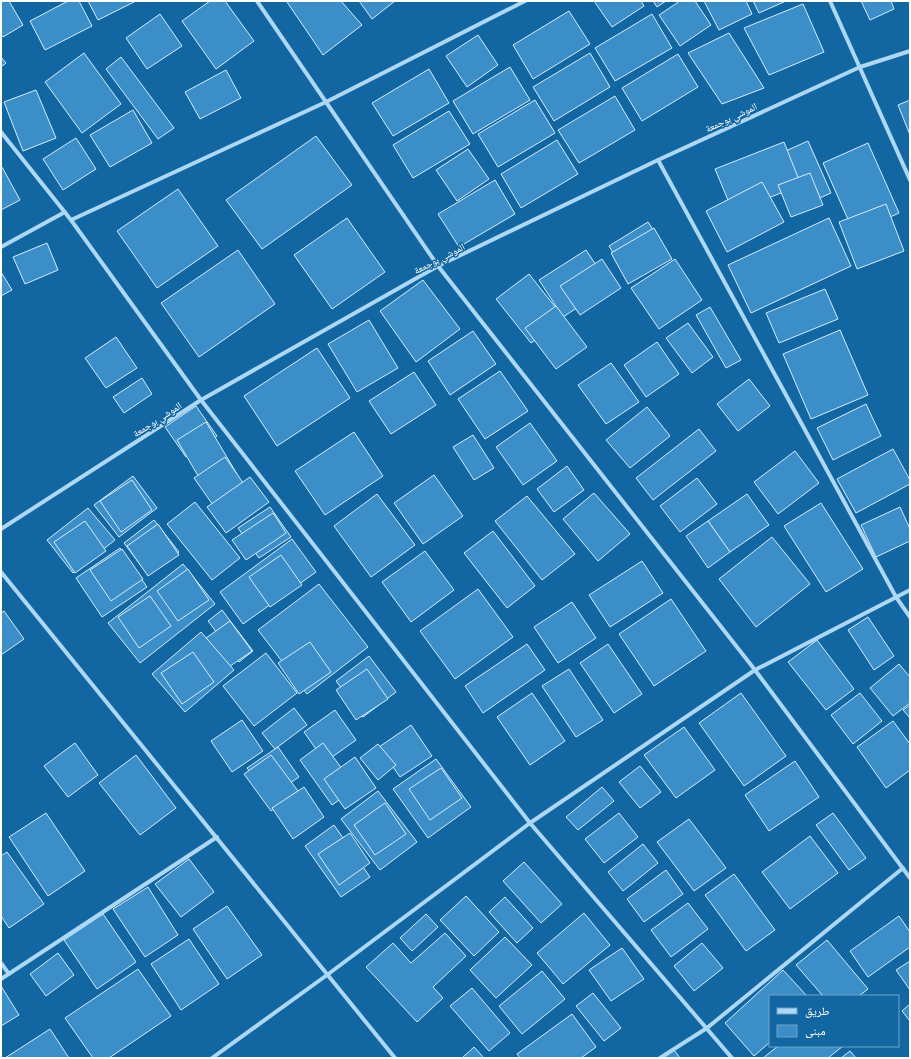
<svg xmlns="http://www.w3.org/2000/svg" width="911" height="1059" viewBox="0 0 911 1059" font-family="'Fira Sans Condensed','Noto Naskh Arabic',sans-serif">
  <rect width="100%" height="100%" fill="#1266a1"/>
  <!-- building -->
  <g fill="#3b8ec8" stroke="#d5edfe">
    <path d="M1,1H9L23,25L3,37L1,34Z"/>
    <path d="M68,1H79L92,26L45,50L30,21Z"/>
    <path d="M88,1H136L98,20Z"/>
    <path d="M210,1H225L254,41L216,69L182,21Z"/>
    <path d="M288,1H341L362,25L323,55L287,2Z"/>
    <path d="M359,1H395L372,19Z"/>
    <path d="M594,1H641L644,6L612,27Z"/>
    <path d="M653,1H666L657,7Z"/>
    <path d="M680,1H695L711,25L680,46L659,15Z"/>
    <path d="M704,1H746L752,14L719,30Z"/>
    <path d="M753,1H786L759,13Z"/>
    <path d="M861,1H891L894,9L870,20Z"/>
    <path d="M803,4L824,52L769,75L744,28Z"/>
    <path d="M569,11L590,44L533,79L513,45Z"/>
    <path d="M160,14L182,46L147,69L126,38Z"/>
    <path d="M652,14L672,48L615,81L595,48Z"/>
    <path d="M729,33L764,88L722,104L688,53Z"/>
    <path d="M478,35L498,65L467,87L446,56Z"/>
    <path d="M84,53L121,104L82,133L45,82Z"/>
    <path d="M590,53L610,87L554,121L533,87Z"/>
    <path d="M678,54L698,87L642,121L622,88Z"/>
    <path d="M1,57L6,63L1,67Z"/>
    <path d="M121,57L174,128L158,139L106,69Z"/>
    <path d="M510,67L530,100L473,134L453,101Z"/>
    <path d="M429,69L449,103L393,136L372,103Z"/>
    <path d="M226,70L241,98L200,119L185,92Z"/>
    <path d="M36,90L56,138L23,151L4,102Z"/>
    <path d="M615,96L635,130L579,163L558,130Z"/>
    <path d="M535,100L555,133L498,167L478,134Z"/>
    <path d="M910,100V135L898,105Z"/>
    <path d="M133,110L152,143L110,167L90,135Z"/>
    <path d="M449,111L470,144L413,178L393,145Z"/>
    <path d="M316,136L352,185L262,249L226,200Z"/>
    <path d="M76,138L96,169L63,190L43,159Z"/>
    <path d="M557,140L578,174L521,208L501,174Z"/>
    <path d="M808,141L831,193L804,205L781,153Z"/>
    <path d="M784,142L801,185L733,212L715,169Z"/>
    <path d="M868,143L899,213L854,233L823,163Z"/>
    <path d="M468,149L489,179L457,201L436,170Z"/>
    <path d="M2,167L20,200L1,210V168Z"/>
    <path d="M810,173L823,205L791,217L778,185Z"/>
    <path d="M495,180L515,214L459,247L438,214Z"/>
    <path d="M762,182L784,222L727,252L706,211Z"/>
    <path d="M178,189L218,246L157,288L117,231Z"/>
    <path d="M886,204L904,251L857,269L839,222Z"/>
    <path d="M347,218L385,272L332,309L294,255Z"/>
    <path d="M829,218L851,266L751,313L728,265Z"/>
    <path d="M648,222L666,250L627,275L609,246Z"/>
    <path d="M654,228L672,259L628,284L611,253Z"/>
    <path d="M47,243L58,270L25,284L13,257Z"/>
    <path d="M238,250L275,304L199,357L161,303Z"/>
    <path d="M586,250L610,286L563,317L539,280Z"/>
    <path d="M602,259L621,288L580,315L560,286Z"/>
    <path d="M675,259L702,300L659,329L631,288Z"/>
    <path d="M1,272L12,290L1,296Z"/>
    <path d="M529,274L564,318L531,343L496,299Z"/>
    <path d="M423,280L460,329L416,362L380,311Z"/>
    <path d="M825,289L838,319L779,343L766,313Z"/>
    <path d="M556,306L587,347L556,369L525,328Z"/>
    <path d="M710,307L741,360L726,368L696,315Z"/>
    <path d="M369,320L398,368L357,392L328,344Z"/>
    <path d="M688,323L713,357L692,373L666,338Z"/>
    <path d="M840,330L868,395L811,419L783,354Z"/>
    <path d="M473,331L496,364L450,395L428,361Z"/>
    <path d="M116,337L137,368L106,388L85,358Z"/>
    <path d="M657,342L679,374L646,397L624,365Z"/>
    <path d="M317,348L350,398L277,446L244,396Z"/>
    <path d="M611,363L639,402L606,424L578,385Z"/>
    <path d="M500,371L528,411L485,439L458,399Z"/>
    <path d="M414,372L436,405L391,434L369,401Z"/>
    <path d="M142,378L152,394L124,413L113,397Z"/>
    <path d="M749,379L770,406L738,431L717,404Z"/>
    <path d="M866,404L881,436L833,460L817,428Z"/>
    <path d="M196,406L217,436L186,457L165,427Z"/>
    <path d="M647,407L670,436L630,468L606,440Z"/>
    <path d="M206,422L237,474L207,491L177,440Z"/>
    <path d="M530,423L557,461L523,485L496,447Z"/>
    <path d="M699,429L716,451L653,500L636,478Z"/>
    <path d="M354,432L383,476L325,515L295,471Z"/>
    <path d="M473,435L494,468L474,480L453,447Z"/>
    <path d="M893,449L910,480V484L856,513L837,479Z"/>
    <path d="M795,451L819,483L778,514L754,482Z"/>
    <path d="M225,457L246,487L215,508L194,478Z"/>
    <path d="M567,466L584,490L554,512L537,489Z"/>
    <path d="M434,475L463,516L423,544L394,503Z"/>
    <path d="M133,476L157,508L119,537L94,505Z"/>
    <path d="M250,477L269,502L226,533L207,507Z"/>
    <path d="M697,478L717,504L680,532L660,506Z"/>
    <path d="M132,480L152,510L121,532L100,501Z"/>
    <path d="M594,493L630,534L598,561L563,519Z"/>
    <path d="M377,494L415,545L371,577L334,526Z"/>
    <path d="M747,494L769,525L730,552L708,521Z"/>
    <path d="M527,496L575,554L542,580L495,521Z"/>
    <path d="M195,502L240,558L212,580L167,524Z"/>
    <path d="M821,503L863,569L826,592L784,526Z"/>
    <path d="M270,507L291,537L259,558L238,528Z"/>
    <path d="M900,507L910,529V541L876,557L861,525Z"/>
    <path d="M88,508L115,540L73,573L47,540Z"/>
    <path d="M273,513L286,533L246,560L232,540Z"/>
    <path d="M154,520L179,552L148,575L124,543Z"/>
    <path d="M85,521L106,551L75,573L54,542Z"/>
    <path d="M708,521L730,552L708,568L686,536Z"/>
    <path d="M158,524L179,555L148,576L127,546Z"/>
    <path d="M493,531L535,586L507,608L464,553Z"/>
    <path d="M772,537L810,584L756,627L719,579Z"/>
    <path d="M292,539L316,572L243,624L220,592Z"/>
    <path d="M120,548L147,587L102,617L76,578Z"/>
    <path d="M122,549L143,579L111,601L90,570Z"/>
    <path d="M425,551L454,590L411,622L382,582Z"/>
    <path d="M281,555L302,585L270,607L249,577Z"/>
    <path d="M642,561L663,593L610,627L589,595Z"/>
    <path d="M183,564L215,604L140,663L108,623Z"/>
    <path d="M188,569L209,600L178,621L157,591Z"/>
    <path d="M319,584L368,647L307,694L258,630Z"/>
    <path d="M478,589L513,637L455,679L420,631Z"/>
    <path d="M150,596L171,626L139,648L118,617Z"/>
    <path d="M671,599L706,651L654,686L619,634Z"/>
    <path d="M572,602L596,638L558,663L534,627Z"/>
    <path d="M222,610L253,651L239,662L208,621Z"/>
    <path d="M4,611L24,639L1,655V613Z"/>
    <path d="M868,617L894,656L874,670L848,630Z"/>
    <path d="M230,621L252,651L220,673L199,643Z"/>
    <path d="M201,632L234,670L185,712L152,674Z"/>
    <path d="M817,640L854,689L826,710L788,662Z"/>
    <path d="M310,642L331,672L299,694L278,663Z"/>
    <path d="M527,644L545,670L483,713L465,686Z"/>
    <path d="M608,644L642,694L614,713L580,663Z"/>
    <path d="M193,652L214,682L182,704L161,673Z"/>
    <path d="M266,653L297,693L254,726L223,686Z"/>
    <path d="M369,656L396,692L363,717L336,681Z"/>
    <path d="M899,664L910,677V703L893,716L870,688Z"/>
    <path d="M367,669L388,699L356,720L336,690Z"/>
    <path d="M569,669L603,720L576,737L542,686Z"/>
    <path d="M532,693L565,741L530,765L497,717Z"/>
    <path d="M741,693L786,756L744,786L699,723Z"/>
    <path d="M860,693L882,721L853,744L831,715Z"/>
    <path d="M910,705V718L903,710Z"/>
    <path d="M294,708L307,725L275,749L262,733Z"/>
    <path d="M335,710L356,740L325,762L304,732Z"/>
    <path d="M242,720L263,751L232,772L211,741Z"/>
    <path d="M893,721L910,744V770L886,788L857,747Z"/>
    <path d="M411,725L432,756L400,777L379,747Z"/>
    <path d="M684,727L715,770L676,798L644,755Z"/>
    <path d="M75,743L98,775L68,797L44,766Z"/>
    <path d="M323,743L356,788L332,805L300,760Z"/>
    <path d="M378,744L396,765L378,780L360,758Z"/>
    <path d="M278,747L299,777L267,798L247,768Z"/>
    <path d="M136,755L176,808L140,835L99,783Z"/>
    <path d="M271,755L298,791L271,811L244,774Z"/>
    <path d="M355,757L376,788L345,809L324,779Z"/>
    <path d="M436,759L471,807L428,838L393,789Z"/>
    <path d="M795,761L819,797L769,831L745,795Z"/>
    <path d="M640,766L661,792L640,808L619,782Z"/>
    <path d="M441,768L462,798L430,820L409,789Z"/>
    <path d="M304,787L324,817L293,839L272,808Z"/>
    <path d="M602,787L614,801L578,830L566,817Z"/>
    <path d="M378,791L417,842L380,870L341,819Z"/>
    <path d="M385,803L406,834L375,855L354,825Z"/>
    <path d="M46,813L85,871L48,896L9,837Z"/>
    <path d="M619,813L638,837L604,863L585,839Z"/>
    <path d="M833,813L866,858L849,870L816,825Z"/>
    <path d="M689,819L726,868L694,891L657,842Z"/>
    <path d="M334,825L370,877L341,897L305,846Z"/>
    <path d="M350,833L370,863L339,885L318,854Z"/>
    <path d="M810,836L838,873L790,909L762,872Z"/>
    <path d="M643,844L658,863L623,891L608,872Z"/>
    <path d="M7,852L44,904L9,928L1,916V856Z"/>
    <path d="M189,859L214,892L181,917L155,884Z"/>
    <path d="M524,862L562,904L541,923L503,881Z"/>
    <path d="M666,870L683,894L644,922L627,899Z"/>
    <path d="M734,874L775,930L746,951L705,895Z"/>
    <path d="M148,887L178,935L145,957L113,909Z"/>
    <path d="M466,896L499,932L474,956L440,920Z"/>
    <path d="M505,897L533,928L517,943L489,912Z"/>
    <path d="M688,903L708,929L671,957L651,930Z"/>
    <path d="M227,906L262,955L227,979L193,929Z"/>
    <path d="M584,913L610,945L563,984L537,953Z"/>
    <path d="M103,914L136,962L97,989L64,940Z"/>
    <path d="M426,914L438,927L412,951L400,938Z"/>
    <path d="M899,916L910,932V947L868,977L850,951Z"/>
    <path d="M445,933L466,956L433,987L443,998L417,1022L366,967L393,943L411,963Z"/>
    <path d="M505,937L532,965L496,998L470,970Z"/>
    <path d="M189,939L219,984L181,1010L151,964Z"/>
    <path d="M827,940L868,989L859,996H823L796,965Z"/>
    <path d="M702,943L723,968L694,991L674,966Z"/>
    <path d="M622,948L644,979L611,1001L589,970Z"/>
    <path d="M58,953L74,975L46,996L30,974Z"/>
    <path d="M910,961V990L896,970Z"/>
    <path d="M138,969L171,1016L109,1058H93L65,1018Z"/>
    <path d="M783,970L807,996H770V1042L754,1056L725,1023Z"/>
    <path d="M542,971L565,999L522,1034L499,1006Z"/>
    <path d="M1,986L19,1015L1,1026Z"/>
    <path d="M472,988L510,1033L489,1051L450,1006Z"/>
    <path d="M593,993L621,1028L604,1041L576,1006Z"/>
    <path d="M910,1004V1021L902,1011Z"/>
    <path d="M572,1014L596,1047L581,1058H520L517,1054Z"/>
    <path d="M50,1029L69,1058H5Z"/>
    <path d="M778,1046H843L828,1058H763Z"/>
    <path d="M474,1047L484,1058H462Z"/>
    <path d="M674,1050L680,1058H663Z"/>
    <path d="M850,1051L856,1058H841Z"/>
  </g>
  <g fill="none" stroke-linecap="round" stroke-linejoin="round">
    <!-- minor -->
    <g stroke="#acd7f5" stroke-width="4">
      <path d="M257,1L438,266L755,670L910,878"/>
      <path d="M830,1L910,180"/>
      <path d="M1,132L71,220L201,400L530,823L732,1058"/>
      <path d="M658,160L896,597L910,617"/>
      <path d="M71,220L326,102L525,1"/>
      <path d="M1,247L65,212"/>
      <path d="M1,529L201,400L438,266L658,160L860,67L910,51"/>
      <path d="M1,572L395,1058"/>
      <path d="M1,963L9,974"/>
      <path d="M1,979L217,837"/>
      <path d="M212,1058L327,975L530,823L755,670L910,590"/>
      <path d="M660,1058L707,1028L903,868"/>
    </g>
  </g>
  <g text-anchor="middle" stroke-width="3" stroke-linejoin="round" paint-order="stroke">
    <!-- street labels -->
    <g font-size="10" fill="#fff" stroke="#1266a1">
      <text transform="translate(731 117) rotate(-25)" y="4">الموشي بوجمعة</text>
      <text transform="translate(439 258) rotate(-27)" y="4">الموشي بوجمعة</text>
      <text transform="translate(157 419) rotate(-33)" y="4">الموشي بوجمعة</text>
    </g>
  </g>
  <!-- border -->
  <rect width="911" height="1059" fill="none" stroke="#ffffff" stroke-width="4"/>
  <!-- legend -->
  <rect x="769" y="995" width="130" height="52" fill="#1266a1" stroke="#71a3c7"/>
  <rect x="777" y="1008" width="20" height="6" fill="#acd7f5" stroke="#71a3c7"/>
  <text x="805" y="1015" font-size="12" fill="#ffffff">طريق</text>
  <rect x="777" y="1025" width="20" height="12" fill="#3b8ec8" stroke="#71a3c7"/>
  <text x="805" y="1035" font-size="12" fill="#ffffff">مبنى</text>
</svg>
